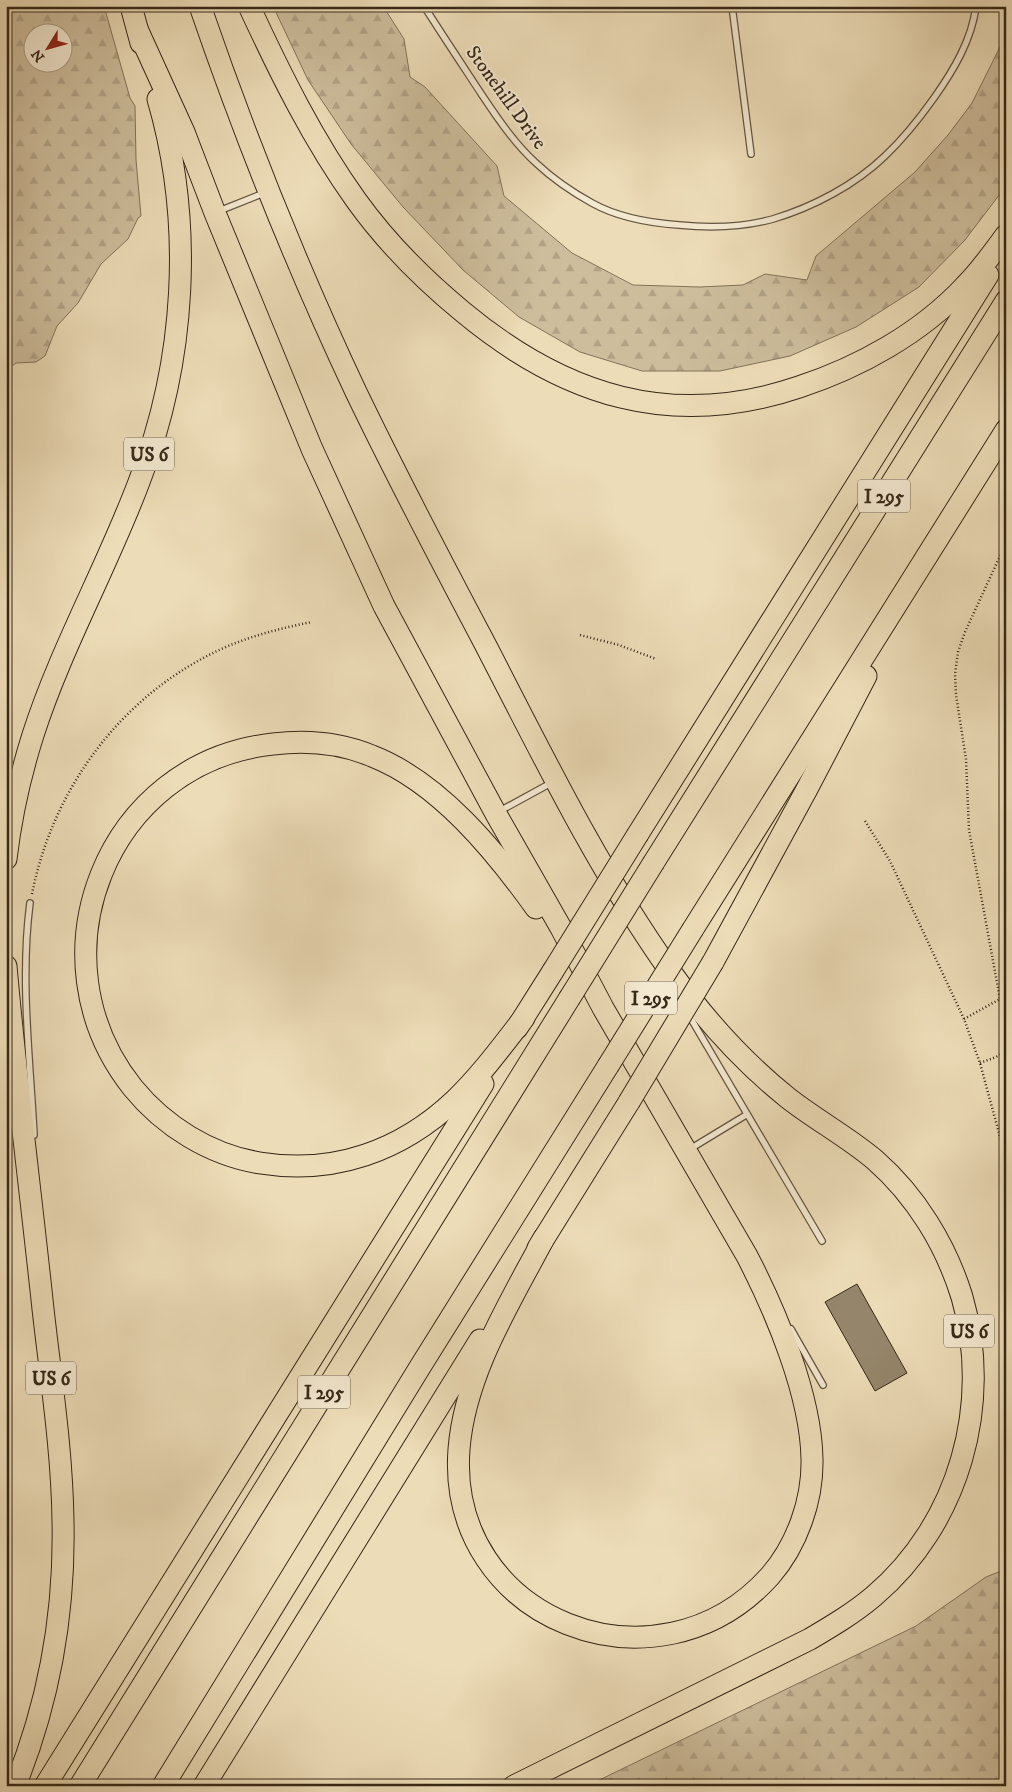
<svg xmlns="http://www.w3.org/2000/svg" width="1012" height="1792" viewBox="0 0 1012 1792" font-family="'IM FELL DW Pica',serif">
  <defs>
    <pattern id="forest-firs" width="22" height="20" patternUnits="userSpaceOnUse" patternTransform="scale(1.25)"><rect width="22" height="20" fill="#cdbd9c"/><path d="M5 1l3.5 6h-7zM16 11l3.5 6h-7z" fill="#b1a286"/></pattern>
  </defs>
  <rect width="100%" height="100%" fill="#ecdcb7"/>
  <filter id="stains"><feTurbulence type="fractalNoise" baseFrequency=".004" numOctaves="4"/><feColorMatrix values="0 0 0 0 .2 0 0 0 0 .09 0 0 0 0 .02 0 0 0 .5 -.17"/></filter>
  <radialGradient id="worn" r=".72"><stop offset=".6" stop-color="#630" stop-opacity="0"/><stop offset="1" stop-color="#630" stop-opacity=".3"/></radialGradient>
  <!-- forest -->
  <g fill="url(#forest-firs)" stroke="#82725a" fill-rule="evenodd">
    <path d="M6,6H104L130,98L135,106L136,160L141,216L138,218L128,239L101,264L78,303L57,326L45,356L36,362L16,363L7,370L6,373ZM32,32H62V62H32Z"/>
    <path d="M273,6H383L404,39L410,77L425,87L497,166L504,196L572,253L633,285L700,287L743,285L765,274L807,280L816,256L915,172L948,135L972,103L1006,35V186L965,240L919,287L856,327L790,356L720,371H642L580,352L519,317L463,270L403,207L351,144L308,80Z"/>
    <path d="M1006,1569V1786H587L916,1626L986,1577Z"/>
  </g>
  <!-- building -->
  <path fill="#95866b" stroke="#372818" d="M857,1284L907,1373L875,1391L825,1302Z"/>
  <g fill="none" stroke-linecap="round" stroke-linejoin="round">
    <!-- lane casing -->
    <g stroke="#645540" stroke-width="8">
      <g id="lane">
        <path d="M424,6C443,36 463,66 482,95C498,119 515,144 536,163C552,178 572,192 592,203C617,217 650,223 679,225C709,228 744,227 773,219C813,207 855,185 885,156C903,139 919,119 934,98C953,71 972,40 976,6"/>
        <path d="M732,6L751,154"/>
        <path d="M219,211L264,193"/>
        <path d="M498,812L551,783"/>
        <path d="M30,903C20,979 30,1058 34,1135"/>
        <path d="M687,1012L822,1241"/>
        <path d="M690,1149L746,1115"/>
        <path d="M791,1329L823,1385"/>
      </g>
    </g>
    <!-- highway casing -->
    <g stroke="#372818" stroke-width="23">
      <g id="highway">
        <path d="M131,6L141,43"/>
        <path d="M200,6C245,137 297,267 356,392C397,477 440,559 484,642C542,754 597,868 670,971C703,1017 743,1062 788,1098C816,1120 848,1137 875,1160C916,1196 946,1245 962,1297C993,1404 959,1524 874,1596C854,1613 832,1626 810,1639L514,1786"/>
        <path d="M249,6C280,73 313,140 356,200C386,242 423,279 463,312C564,396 672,430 799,387C860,367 921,333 965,286C980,271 993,253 1006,235"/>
        <path d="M138,31L184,132L215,213L312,449L384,606L496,814L561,928L603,1008L747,1256C776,1312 811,1395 812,1459C813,1500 797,1545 770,1576C657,1702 446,1620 459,1449C465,1373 510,1303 544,1238"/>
        <path d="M638,834L988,275"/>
        <path d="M6,859C11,817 20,776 33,735C61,648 107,567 139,482C186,361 194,223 158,99"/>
        <path d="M654,862L1006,301"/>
        <path d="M693,929L1006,430"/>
        <path d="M713,962L807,789L866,676"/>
        <path d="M6,966C16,1080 31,1195 43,1309C51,1380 62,1450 63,1521C65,1611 49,1702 15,1786"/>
        <path d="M524,1018C502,1046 481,1075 455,1100C401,1151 334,1175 260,1163C210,1155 164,1126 133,1088C29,958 106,762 273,744C306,740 341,743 372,756C439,782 495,851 536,908"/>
        <path d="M517,1028L553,971"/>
        <path d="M538,1248L629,1102"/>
        <path d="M45,1786L483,1084"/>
        <path d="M80,1786L569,999"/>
        <path d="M163,1786L420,1367L608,1066"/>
        <path d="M204,1786L480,1340"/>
      </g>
    </g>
    <!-- path -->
    <g stroke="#372818" stroke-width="2.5" stroke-dasharray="1 2.5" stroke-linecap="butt">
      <path d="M580,635L619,645L656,659"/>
      <path d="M865,821L890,861L964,1019L980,1063L1006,1159"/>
      <path d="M32,894C52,793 115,704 207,656C239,639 276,629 312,622"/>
      <path d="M964,1019L1000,999L969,830L966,759L956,695L955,674L958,652L965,632L1006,543"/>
      <path d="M980,1063L996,1057L1006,1051"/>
    </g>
    <!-- lane -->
    <use href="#lane" stroke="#f3e8d0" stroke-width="5.5"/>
    <!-- highway -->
    <use href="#highway" stroke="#ecdcb7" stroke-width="21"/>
    <!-- highway-bridge casing -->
    <g stroke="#372818" stroke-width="23" stroke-linecap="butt">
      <g id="highway-bridge">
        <path d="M553,971L638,834"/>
        <path d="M569,999L654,862"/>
        <path d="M608,1066L693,929"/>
        <path d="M629,1102L713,962"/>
      </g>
    </g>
    <!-- highway-bridge -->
    <use href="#highway-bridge" stroke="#ecdcb7" stroke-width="21"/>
  </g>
  <g text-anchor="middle" stroke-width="4" stroke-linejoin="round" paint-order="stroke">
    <!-- shield labels -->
    <g fill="#f3e8d0" stroke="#6f624f" stroke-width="1">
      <rect x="124" y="437.5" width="50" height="33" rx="4"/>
      <rect x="858" y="479.5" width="52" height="33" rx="4"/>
      <rect x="625" y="981.5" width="52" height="33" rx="4"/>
      <rect x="944" y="1314.5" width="50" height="33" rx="4"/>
      <rect x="26" y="1361.5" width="50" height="33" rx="4"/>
      <rect x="298" y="1375.5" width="52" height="33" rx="4"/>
    </g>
    <g font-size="19" font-weight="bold" fill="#372818">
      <text x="149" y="461">US 6</text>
      <text x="884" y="503">I 295</text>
      <text x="651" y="1005">I 295</text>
      <text x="969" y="1338">US 6</text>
      <text x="51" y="1385">US 6</text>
      <text x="324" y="1399">I 295</text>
    </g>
    <!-- street labels -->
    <g font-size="20" fill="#372818" stroke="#f3e8d0">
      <text transform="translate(507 97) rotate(54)" y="7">Stonehill Drive</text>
    </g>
  </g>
  <!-- margin -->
  <rect width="1012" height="1792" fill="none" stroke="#ecdcb7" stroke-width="25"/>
  <rect x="8" y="8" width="997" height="1777" fill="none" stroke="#372818" stroke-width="2.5"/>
  <rect x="12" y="12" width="987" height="1767" fill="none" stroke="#372818"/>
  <!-- north arrow -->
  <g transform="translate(48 48) rotate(233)"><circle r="24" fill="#f3e8d0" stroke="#a89b86"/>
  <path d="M0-4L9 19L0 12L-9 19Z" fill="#8f2418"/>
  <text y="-8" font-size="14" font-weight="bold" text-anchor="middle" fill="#372818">N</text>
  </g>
  <rect width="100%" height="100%" filter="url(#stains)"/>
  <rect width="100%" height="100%" fill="url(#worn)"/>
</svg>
